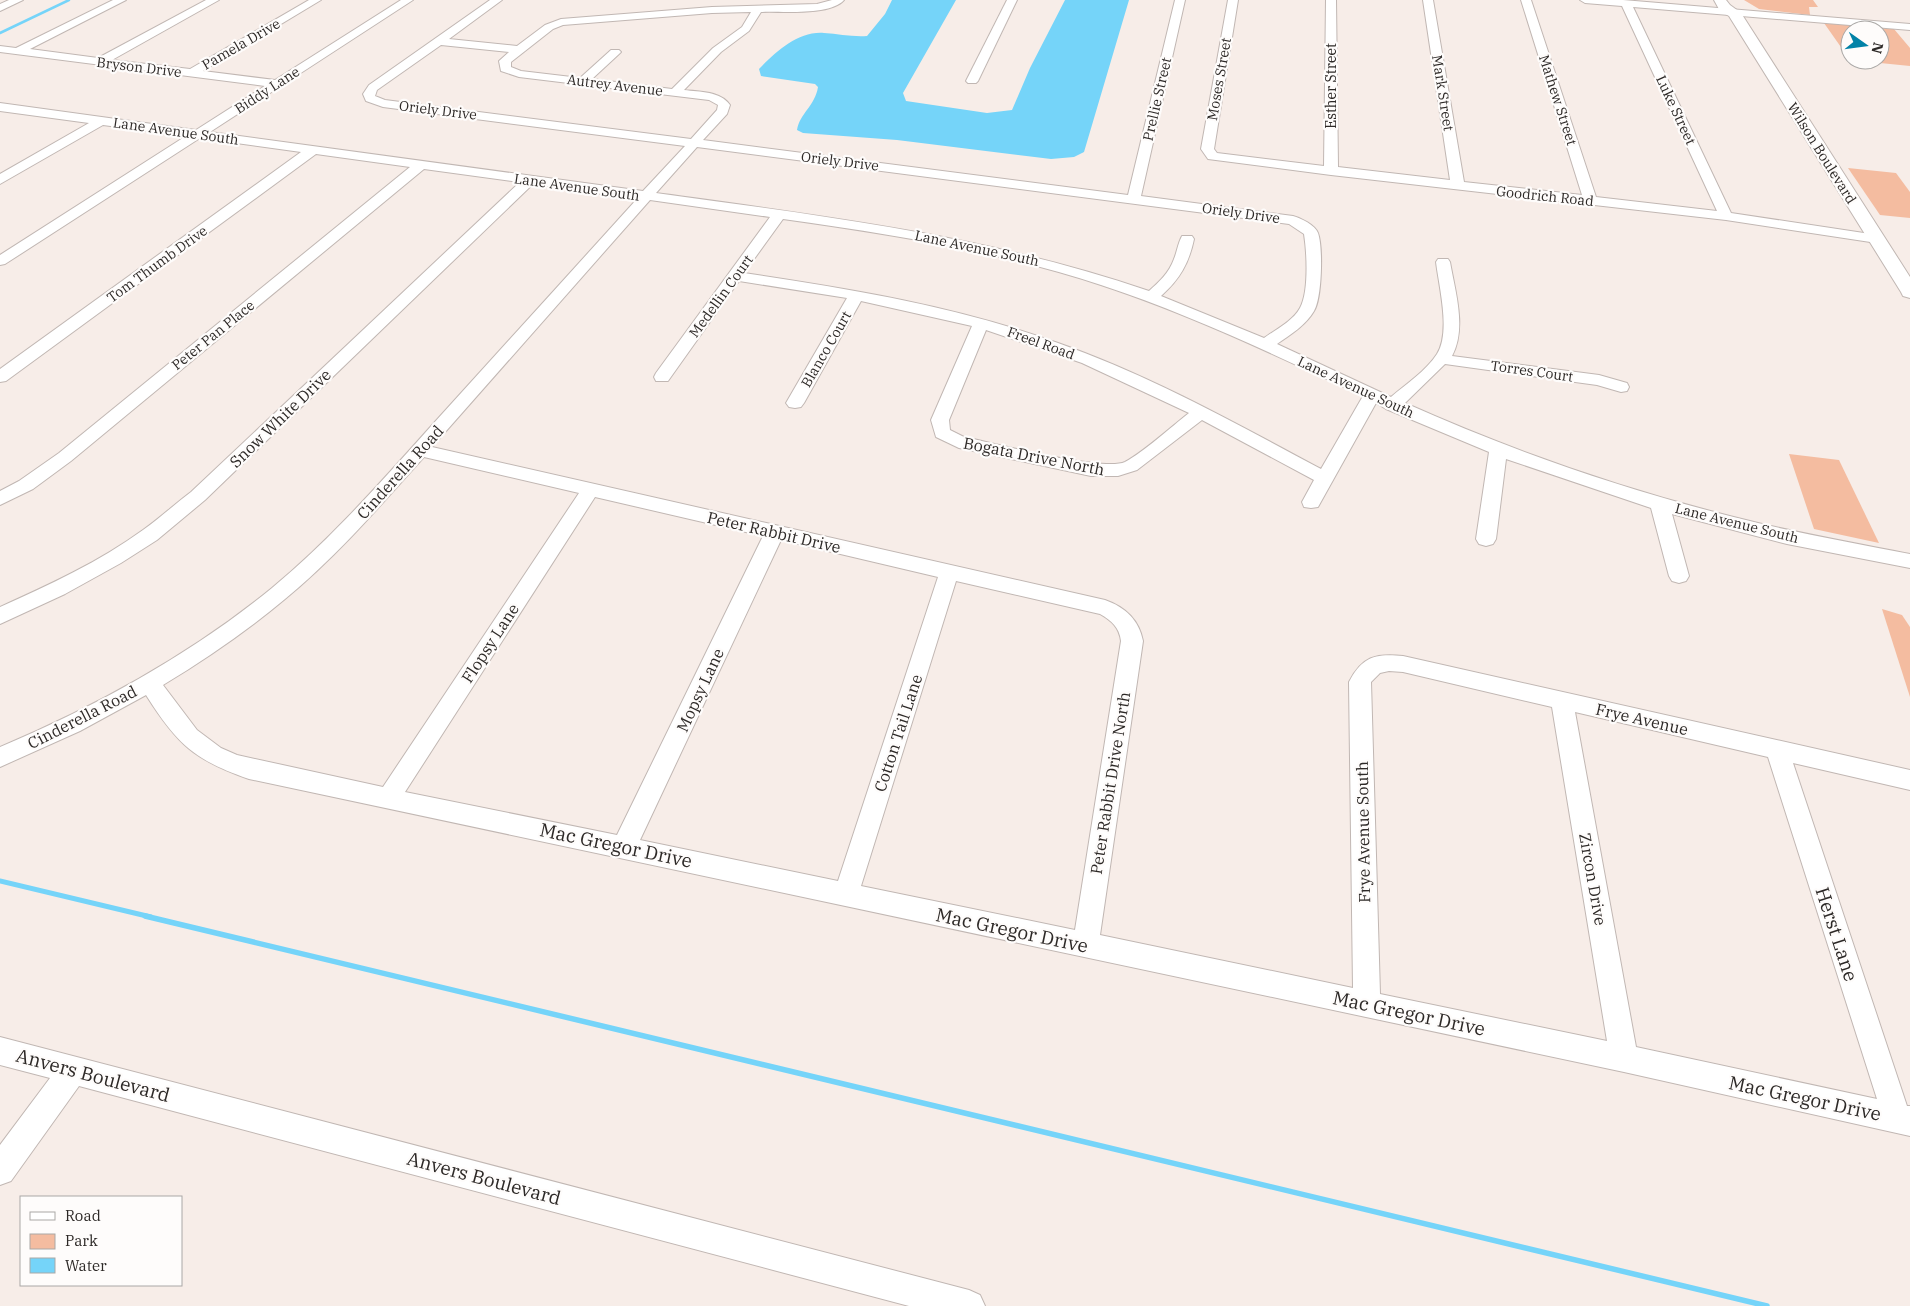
<svg xmlns="http://www.w3.org/2000/svg" width="1910" height="1306" viewBox="0 0 1910 1306" font-family="'IBM Plex Serif',serif">
  <rect width="100%" height="100%" fill="#f7ede8"/>
  <!-- green -->
  <g fill="#f4bca0" fill-rule="evenodd">
    <path d="M1744,0H1813L1818,7H1809L1810,15L1759,9Z"/>
    <path d="M1824,23L1894,29L1910,48V66L1850,60ZM1850,30H1880V60H1850Z"/>
    <path d="M1848,168L1896,173L1910,192V218L1880,215Z"/>
    <path d="M1789,454L1839,460L1879,543L1814,529Z"/>
    <path d="M1882,609L1902,615L1910,627V697Z"/>
  </g>
  <!-- water -->
  <path fill="#75d4f9" d="M892,0H956L903,93L906,101L987,113L1012,110L1030,68L1065,0H1129L1084,152L1074,157L1051,159L897,140L803,133L797,130C800,113 815,106 818,87L815,84L761,76L759,69C777,51 798,31 824,33C839,34 852,37 867,36L885,14Z"/>
  <g fill="none" stroke-linecap="round" stroke-linejoin="round">
    <!-- stream-far2 -->
    <path stroke="#75d4f9" stroke-width="2.5" d="M0,33L69,0"/>
    <!-- stream-far1 -->
    <path stroke="#75d4f9" stroke-width="5" d="M0,881L151,917"/>
    <!-- stream -->
    <path stroke="#75d4f9" stroke-width="5.5" d="M145,916L1767,1306"/>
    <!-- minor casing -->
    <g stroke="#c1b7b3" stroke-width="2">
      <g id="minor">
        <path d="M9,0H23L0,11V4Z"/>
        <path d="M113,0H126L30,49L98,58L206,0H219L112,60L190,69L309,0H321L203,71L275,80L401,0H413L210,132L643,191L685,146L383,107L366,101L363,94L369,85L490,0H502L449,39L517,46L545,25L561,19L712,7L817,4L832,0H844C830,16 782,11 761,12L749,31L721,52L684,90C700,92 720,91 730,105L727,114L703,140L1128,195L1175,0H1185L1141,196L1293,216C1301,218 1315,225 1318,233C1323,247 1322,298 1314,311C1306,325 1290,335 1277,344L1391,397C1406,384 1426,371 1437,354C1451,332 1439,287 1436,262L1438,259H1448L1450,262C1455,291 1467,328 1452,356L1599,375L1627,383L1629,387L1627,391L1621,392L1597,385L1445,364L1405,403C1519,454 1637,494 1758,523C1808,535 1859,544 1910,554V568L1787,544L1672,514L1689,576L1686,581L1679,583L1672,581L1669,576L1651,508L1506,459L1496,539L1493,544L1486,546L1479,544L1476,539L1489,452L1386,409L1376,403L1318,507L1311,508L1304,507L1302,502L1314,480L1202,420L1137,470L1118,476H1091L959,448L936,437L931,420L972,326L861,301L804,403L801,407L795,408L789,407L786,403L847,298L739,281L668,381H656L654,377L656,373L770,217L650,200L432,447L1105,600C1125,607 1139,620 1143,641L1100,935L1353,988L1349,682C1362,657 1375,653 1403,656L1910,770V790L1793,763L1907,1106H1910V1136L1624,1072L249,779C194,760 177,744 146,695L80,731L0,767V747C97,706 190,655 272,588C331,539 382,481 433,424C501,349 569,274 637,199L533,184L205,500L157,540L121,563L65,594L0,624V607C49,585 99,562 143,530C160,518 175,504 191,492L520,182L424,169L71,461L33,489L0,505V491L19,481L59,453L410,167L316,154L6,381L0,382V369L301,152L200,138L5,264L0,265V255L186,136L103,125L0,184V174L89,123L0,111V103L196,130L265,86L0,52V46L16,48ZM751,12L742,27L713,48L672,89L592,79L619,54L621,52L619,50H611L580,78L521,71L511,67V62L553,29L563,25L712,13ZM441,45L509,52L499,61L501,71L519,77L709,100L718,105L717,110L691,139L385,100L375,96L377,90ZM697,147L1289,224L1304,234C1307,253 1309,292 1300,308C1293,321 1275,330 1264,338L1161,296C1180,279 1189,263 1194,239L1192,236H1182C1178,243 1177,252 1174,259C1169,273 1159,282 1149,291C989,236 823,216 656,193ZM783,219C890,234 998,251 1101,285C1192,315 1277,356 1363,396L1321,469C1235,423 1149,375 1058,343C956,306 851,289 744,273ZM986,330L1082,363L1189,413C1171,427 1144,452 1125,462C1103,472 993,443 964,437L950,430L949,420ZM424,457L579,493L383,787L237,755L221,748L197,730L163,685C206,659 247,631 285,599C336,557 380,506 424,457ZM595,497L763,536L617,835L405,792ZM781,540L938,577L838,881L640,840ZM956,581L1100,614C1112,621 1119,627 1121,641L1075,930L861,886ZM1389,671L1403,672L1552,707L1607,1041L1380,994L1371,682L1380,673ZM1575,712L1768,757L1877,1099L1636,1047Z"/>
        <path d="M1007,0H1017L978,81L976,83H968L966,81Z"/>
        <path d="M1228,0H1238L1214,149L1217,153L1324,166L1326,0H1336L1338,167L1450,180L1423,0H1433L1464,182L1582,195L1521,0H1531L1596,197L1717,211L1622,6L1585,3L1580,0H1623L1910,24V30L1633,7L1731,213L1877,235L1882,236L1884,239L1882,242L1877,243L1726,220L1331,175L1208,159L1201,149Z"/>
        <path d="M0,1037L969,1290L980,1295L985,1306H909L79,1086L11,1181L0,1185V1145L50,1078L0,1065Z"/>
      </g>
    </g>
    <!-- major casing -->
    <g stroke="#c1b7b3" stroke-width="2">
      <path id="major" d="M1714,0H1726L1730,5L1741,13L1910,277V298L1903,296L1901,292L1729,16L1720,11Z"/>
    </g>
    <!-- minor -->
    <use href="#minor" fill="#fff" fill-rule="evenodd"/>
    <!-- major -->
    <use href="#major" fill="#fff" fill-rule="evenodd"/>
  </g>
  <g text-anchor="middle" stroke-width="4.5" stroke-linejoin="round" paint-order="stroke">
    <!-- far-street labels -->
    <g font-size="14" fill="#2d2927" stroke="#fefcfb">
      <text transform="translate(241 44) rotate(-30)" y="5">Pamela Drive</text>
      <text transform="translate(139 67) rotate(7)" y="5">Bryson Drive</text>
      <text transform="translate(1219 79) rotate(-80)" y="5">Moses Street</text>
      <text transform="translate(615 85) rotate(7)" y="5">Autrey Avenue</text>
      <text transform="translate(1331 86) rotate(-90)" y="5">Esther Street</text>
      <text transform="translate(267 90) rotate(-33)" y="5">Biddy Lane</text>
      <text transform="translate(1443 93) rotate(81)" y="5">Mark Street</text>
      <text transform="translate(1157 99) rotate(-77)" y="5">Prellie Street</text>
      <text transform="translate(1558 100) rotate(72)" y="5">Mathew Street</text>
      <text transform="translate(438 110) rotate(7)" y="5">Oriely Drive</text>
      <text transform="translate(1676 110) rotate(65)" y="5">Luke Street</text>
      <text transform="translate(176 131) rotate(8)" y="5">Lane Avenue South</text>
      <text transform="translate(1822 153) rotate(58)" y="5">Wilson Boulevard</text>
      <text transform="translate(840 161) rotate(7)" y="5">Oriely Drive</text>
      <text transform="translate(577 187) rotate(8)" y="5">Lane Avenue South</text>
      <text transform="translate(1545 196) rotate(6)" y="5">Goodrich Road</text>
      <text transform="translate(1241 213) rotate(8)" y="5">Oriely Drive</text>
      <text transform="translate(977 248) rotate(12)" y="5">Lane Avenue South</text>
      <text transform="translate(157 264) rotate(-36)" y="5">Tom Thumb Drive</text>
      <text transform="translate(721 296) rotate(-54)" y="5">Medellin Court</text>
      <text transform="translate(213 335) rotate(-39)" y="5">Peter Pan Place</text>
      <text transform="translate(1041 343) rotate(20)" y="5">Freel Road</text>
      <text transform="translate(826 349) rotate(-60)" y="5">Blanco Court</text>
      <text transform="translate(1532 371) rotate(8)" y="5">Torres Court</text>
      <text transform="translate(1356 387) rotate(25)" y="5">Lane Avenue South</text>
      <text transform="translate(1737 523) rotate(14)" y="5">Lane Avenue South</text>
    </g>
    <!-- street labels -->
    <g font-size="16" fill="#2d2927" stroke="#fefcfb">
      <text transform="translate(280 418) rotate(-44)" y="6">Snow White Drive</text>
      <text transform="translate(1034 456) rotate(11)" y="6">Bogata Drive North</text>
      <text transform="translate(400 472) rotate(-48)" y="6">Cinderella Road</text>
      <text transform="translate(774 532) rotate(13)" y="6">Peter Rabbit Drive</text>
      <text transform="translate(490 643) rotate(-57)" y="6">Flopsy Lane</text>
      <text transform="translate(700 690) rotate(-65)" y="6">Mopsy Lane</text>
      <text transform="translate(82 717) rotate(-27)" y="6">Cinderella Road</text>
      <text transform="translate(1642 719) rotate(13)" y="6">Frye Avenue</text>
      <text transform="translate(898 733) rotate(-72)" y="6">Cotton Tail Lane</text>
      <text transform="translate(1110 783) rotate(-81)" y="6">Peter Rabbit Drive North</text>
      <text transform="translate(1363 832) rotate(-91)" y="6">Frye Avenue South</text>
      <text transform="translate(1593 879) rotate(80)" y="6">Zircon Drive</text>
    </g>
    <!-- near-street labels -->
    <g font-size="19" fill="#2d2927" stroke="#fefcfb">
      <text transform="translate(616 845) rotate(12)" y="7">Mac Gregor Drive</text>
      <text transform="translate(1012 930) rotate(12)" y="7">Mac Gregor Drive</text>
      <text transform="translate(1837 934) rotate(72)" y="7">Herst Lane</text>
      <text transform="translate(1409 1013) rotate(12)" y="7">Mac Gregor Drive</text>
      <text transform="translate(93 1075) rotate(15)" y="7">Anvers Boulevard</text>
      <text transform="translate(1805 1098) rotate(12)" y="7">Mac Gregor Drive</text>
      <text transform="translate(484 1178) rotate(15)" y="7">Anvers Boulevard</text>
    </g>
  </g>
  <!-- legend -->
  <rect x="20" y="1196" width="162" height="90" fill="#fefcfb" stroke="#aaa8a6"/>
  <rect x="30" y="1212" width="25" height="8" fill="#ffffff" stroke="#aaa8a6"/>
  <text x="65" y="1221" font-size="15" fill="#2d2927">Road</text>
  <rect x="30" y="1234" width="25" height="15" fill="#f4bca0" stroke="#aaa8a6"/>
  <text x="65" y="1246" font-size="15" fill="#2d2927">Park</text>
  <rect x="30" y="1258" width="25" height="15" fill="#75d4f9" stroke="#aaa8a6"/>
  <text x="65" y="1271" font-size="15" fill="#2d2927">Water</text>
  <!-- north arrow -->
  <g transform="translate(1865 45) rotate(104)"><circle r="24" fill="#fefcfb" stroke="#aaa8a6"/>
  <path d="M0-4L9 19L0 12L-9 19Z" fill="#0282a7"/>
  <text y="-8" font-size="14" font-weight="bold" text-anchor="middle" fill="#2d2927">N</text>
  </g>
</svg>
